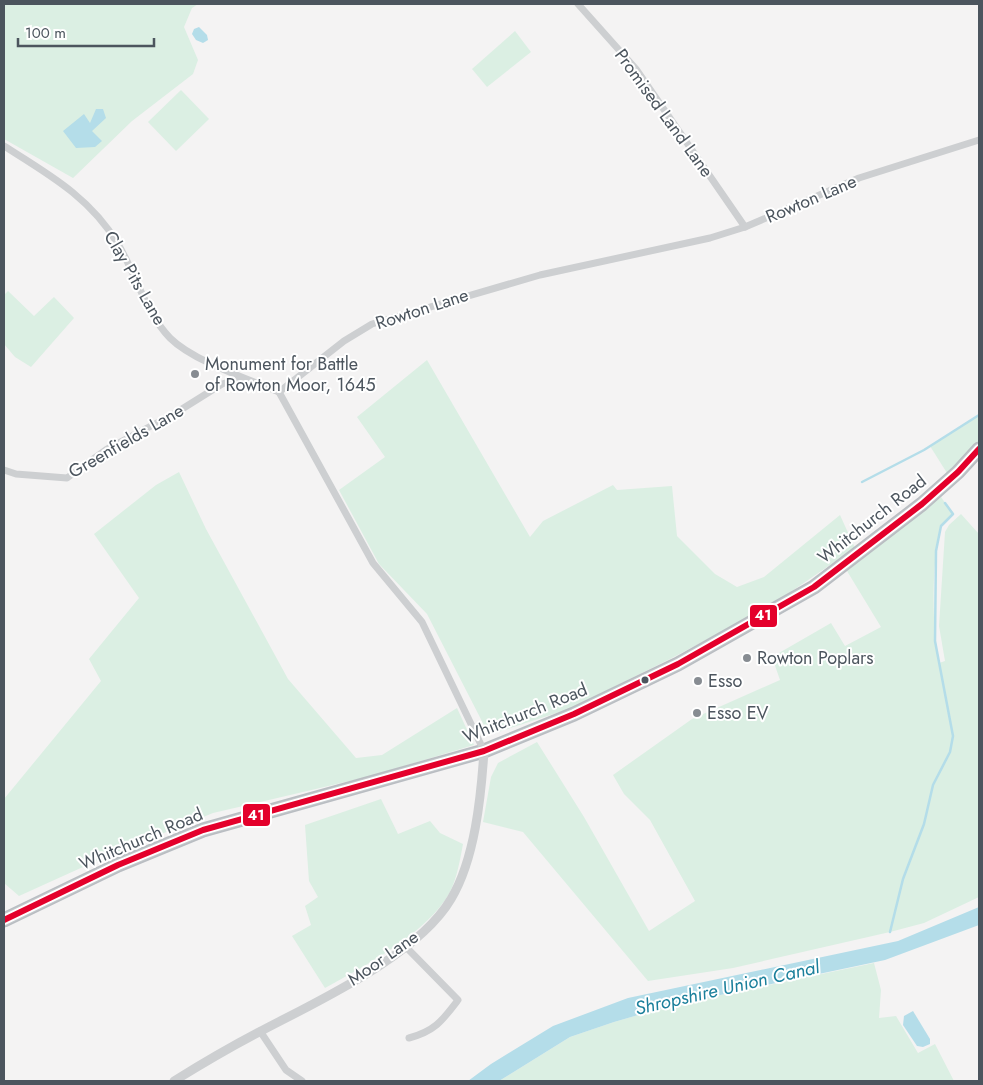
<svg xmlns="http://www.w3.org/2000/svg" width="983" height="1085" viewBox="0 0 983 1085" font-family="Jost,sans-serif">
  <rect width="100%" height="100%" fill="#f4f3f3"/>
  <!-- green -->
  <g fill="#dbefe3">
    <path d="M4,4H198L192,8L184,27L198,60L193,74L132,121L73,178L4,139Z"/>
    <path d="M515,31L531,52L487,87L472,69Z"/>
    <path d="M181,90L209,119L176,151L148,122Z"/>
    <path d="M8,291L34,316L54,297L74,318L31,367L15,357L4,344V295Z"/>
    <path d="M427,360L530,537L543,521L613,485L617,490L672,486L677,536L715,574L737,587L764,577L840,515L855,548L770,606L670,659L569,709L489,735L427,614L379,564L339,490L385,457L357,417Z"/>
    <path d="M979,415V442L947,473L930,446Z"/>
    <path d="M179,472L206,529L288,679L356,758L382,755L457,708L474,745L371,776L213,813L105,857L19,896L4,883V799L101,681L89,659L139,598L94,534L156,485Z"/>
    <path d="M941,497L953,514C949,518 942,523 941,528C931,559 932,632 939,663L945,661L939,626L945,532L949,525L961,514L979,534V897L924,923L890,932L733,968L648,981L523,832L483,822L491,777L498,763L537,742L584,817L649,931L695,901L650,820L624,794L613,775L692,719L780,680L772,657L831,623L845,646L881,627L847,571Z"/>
    <path d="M381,799L398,834L430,821L440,833L463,844C460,860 457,878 450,892C428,933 363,967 325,988L292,936L311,925L305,906L318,897L309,881L305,825Z"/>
    <path d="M874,963L881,990L879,1018L896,1016L918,1053L935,1044L954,1081H499L570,1037L614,1022L673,1005Z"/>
  </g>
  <!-- water -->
  <g fill="#b4dde9">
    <path d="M199,27L207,35L208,40L203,43L196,40L192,34L194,29Z"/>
    <path d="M96,109H103L106,118L92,131L102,141L95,147L76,148L63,131L84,114L90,123Z"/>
    <path d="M979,907V925L885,960L673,1005L614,1022L570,1037L499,1081H468L491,1064L553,1026L628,998L898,941Z"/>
    <path d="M913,1011L930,1039V1044L923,1047L917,1046L903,1025L904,1016Z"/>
  </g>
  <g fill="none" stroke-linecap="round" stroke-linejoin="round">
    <!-- stream -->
    <g stroke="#b4dde9" stroke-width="2.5">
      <path d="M862,482L924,450L979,415"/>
      <path d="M890,932L903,879L924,824L933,785L950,752L953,736L935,641L936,551L941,526L953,514L945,503"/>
    </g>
    <!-- trunk casing -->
    <g stroke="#b9bdc2" stroke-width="15">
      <path id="trunk" d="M4,920L118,865L203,830L484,751L574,714L678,664L814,587L922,504L958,472L979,449"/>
    </g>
    <!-- minor -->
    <g stroke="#cdcfd1" stroke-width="7">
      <path d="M578,4L636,69L745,227"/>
      <path d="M4,146C48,174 90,197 118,244C136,274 145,312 170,338C193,361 248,379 279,392"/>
      <path d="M279,392L344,341L372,324L540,275L710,238L745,227L859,178L979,140"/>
      <path d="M279,392L373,563L422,622L484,751"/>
      <path d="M4,470L16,474L67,478L107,449L174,414L222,384L242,378"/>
      <path d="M406,947L458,1000C442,1021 435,1031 409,1038"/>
      <path d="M260,1031L286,1070L302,1081"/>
    </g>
    <!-- tertiary -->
    <path stroke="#cdcfd1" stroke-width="9" d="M174,1081C203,1063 232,1046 263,1030C320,1000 418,955 451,899C475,859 481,797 484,751"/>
    <!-- trunk -->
    <use href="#trunk" stroke="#c4c8cb" stroke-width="12"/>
    <!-- bus-1 casing -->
    <g stroke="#fff" stroke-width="10">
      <path id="bus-1" d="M4,920L118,865L203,830L484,751L574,714L678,664L814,587L922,504L958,472L979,449"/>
    </g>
    <!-- bus-1 -->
    <use href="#bus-1" stroke="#e4002b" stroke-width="6"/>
  </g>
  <!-- markers -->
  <g fill="#878c92" stroke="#fff" stroke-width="2">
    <circle cx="195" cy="374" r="5"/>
    <circle cx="747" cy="658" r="5"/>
    <circle cx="698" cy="681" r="5"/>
    <circle cx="697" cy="713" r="5"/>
  </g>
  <circle fill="#4c555e" stroke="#fff" stroke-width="2" cx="645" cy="680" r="4.5"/>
  <g text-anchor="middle" stroke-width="4" stroke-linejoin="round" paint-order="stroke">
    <!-- street labels -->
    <g font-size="18" fill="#4c555e" stroke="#fff">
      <text transform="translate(664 113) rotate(54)" y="6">Promised Land Lane</text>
      <text transform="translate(811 199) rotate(-23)" y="6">Rowton Lane</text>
      <text transform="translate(135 278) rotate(60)" y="6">Clay Pits Lane</text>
      <text transform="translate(422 309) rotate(-18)" y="6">Rowton Lane</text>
      <text transform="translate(126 441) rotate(-30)" y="6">Greenfields Lane</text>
      <text transform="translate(872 519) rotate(-38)" y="6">Whitchurch Road</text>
      <text transform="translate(525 713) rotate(-22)" y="6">Whitchurch Road</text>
      <text transform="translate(141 839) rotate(-23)" y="6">Whitchurch Road</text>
      <text transform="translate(383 958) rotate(-35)" y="6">Moor Lane</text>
    </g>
    <!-- poi labels -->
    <g font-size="18" fill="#4c555e" stroke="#fff" text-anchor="start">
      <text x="205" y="370">Monument for Battle<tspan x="205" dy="21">of Rowton Moor, 1645</tspan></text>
      <text x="757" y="664">Rowton Poplars</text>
      <text x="708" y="687">Esso</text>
      <text x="707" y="719">Esso EV</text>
    </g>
    <!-- water labels -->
    <g font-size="19" font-style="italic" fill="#1a7f9b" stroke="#fff">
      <text transform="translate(727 987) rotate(-13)" y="7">Shropshire Union Canal</text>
    </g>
  </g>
  <g stroke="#fff" stroke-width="2">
    <rect x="749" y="604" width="29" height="24" rx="5" fill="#e4002b"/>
    <rect x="242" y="803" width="29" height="24" rx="5" fill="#e4002b"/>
  </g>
  <g font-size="14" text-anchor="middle" font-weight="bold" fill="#fff">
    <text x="763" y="620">41</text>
    <text x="256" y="820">41</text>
  </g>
  <!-- border -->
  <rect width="983" height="1085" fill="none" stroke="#4c555e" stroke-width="10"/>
  <!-- scale -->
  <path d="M18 38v8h136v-8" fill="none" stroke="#4c555e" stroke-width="2.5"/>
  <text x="25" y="38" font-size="15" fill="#4c555e" stroke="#ffffff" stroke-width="4" paint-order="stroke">100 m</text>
</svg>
